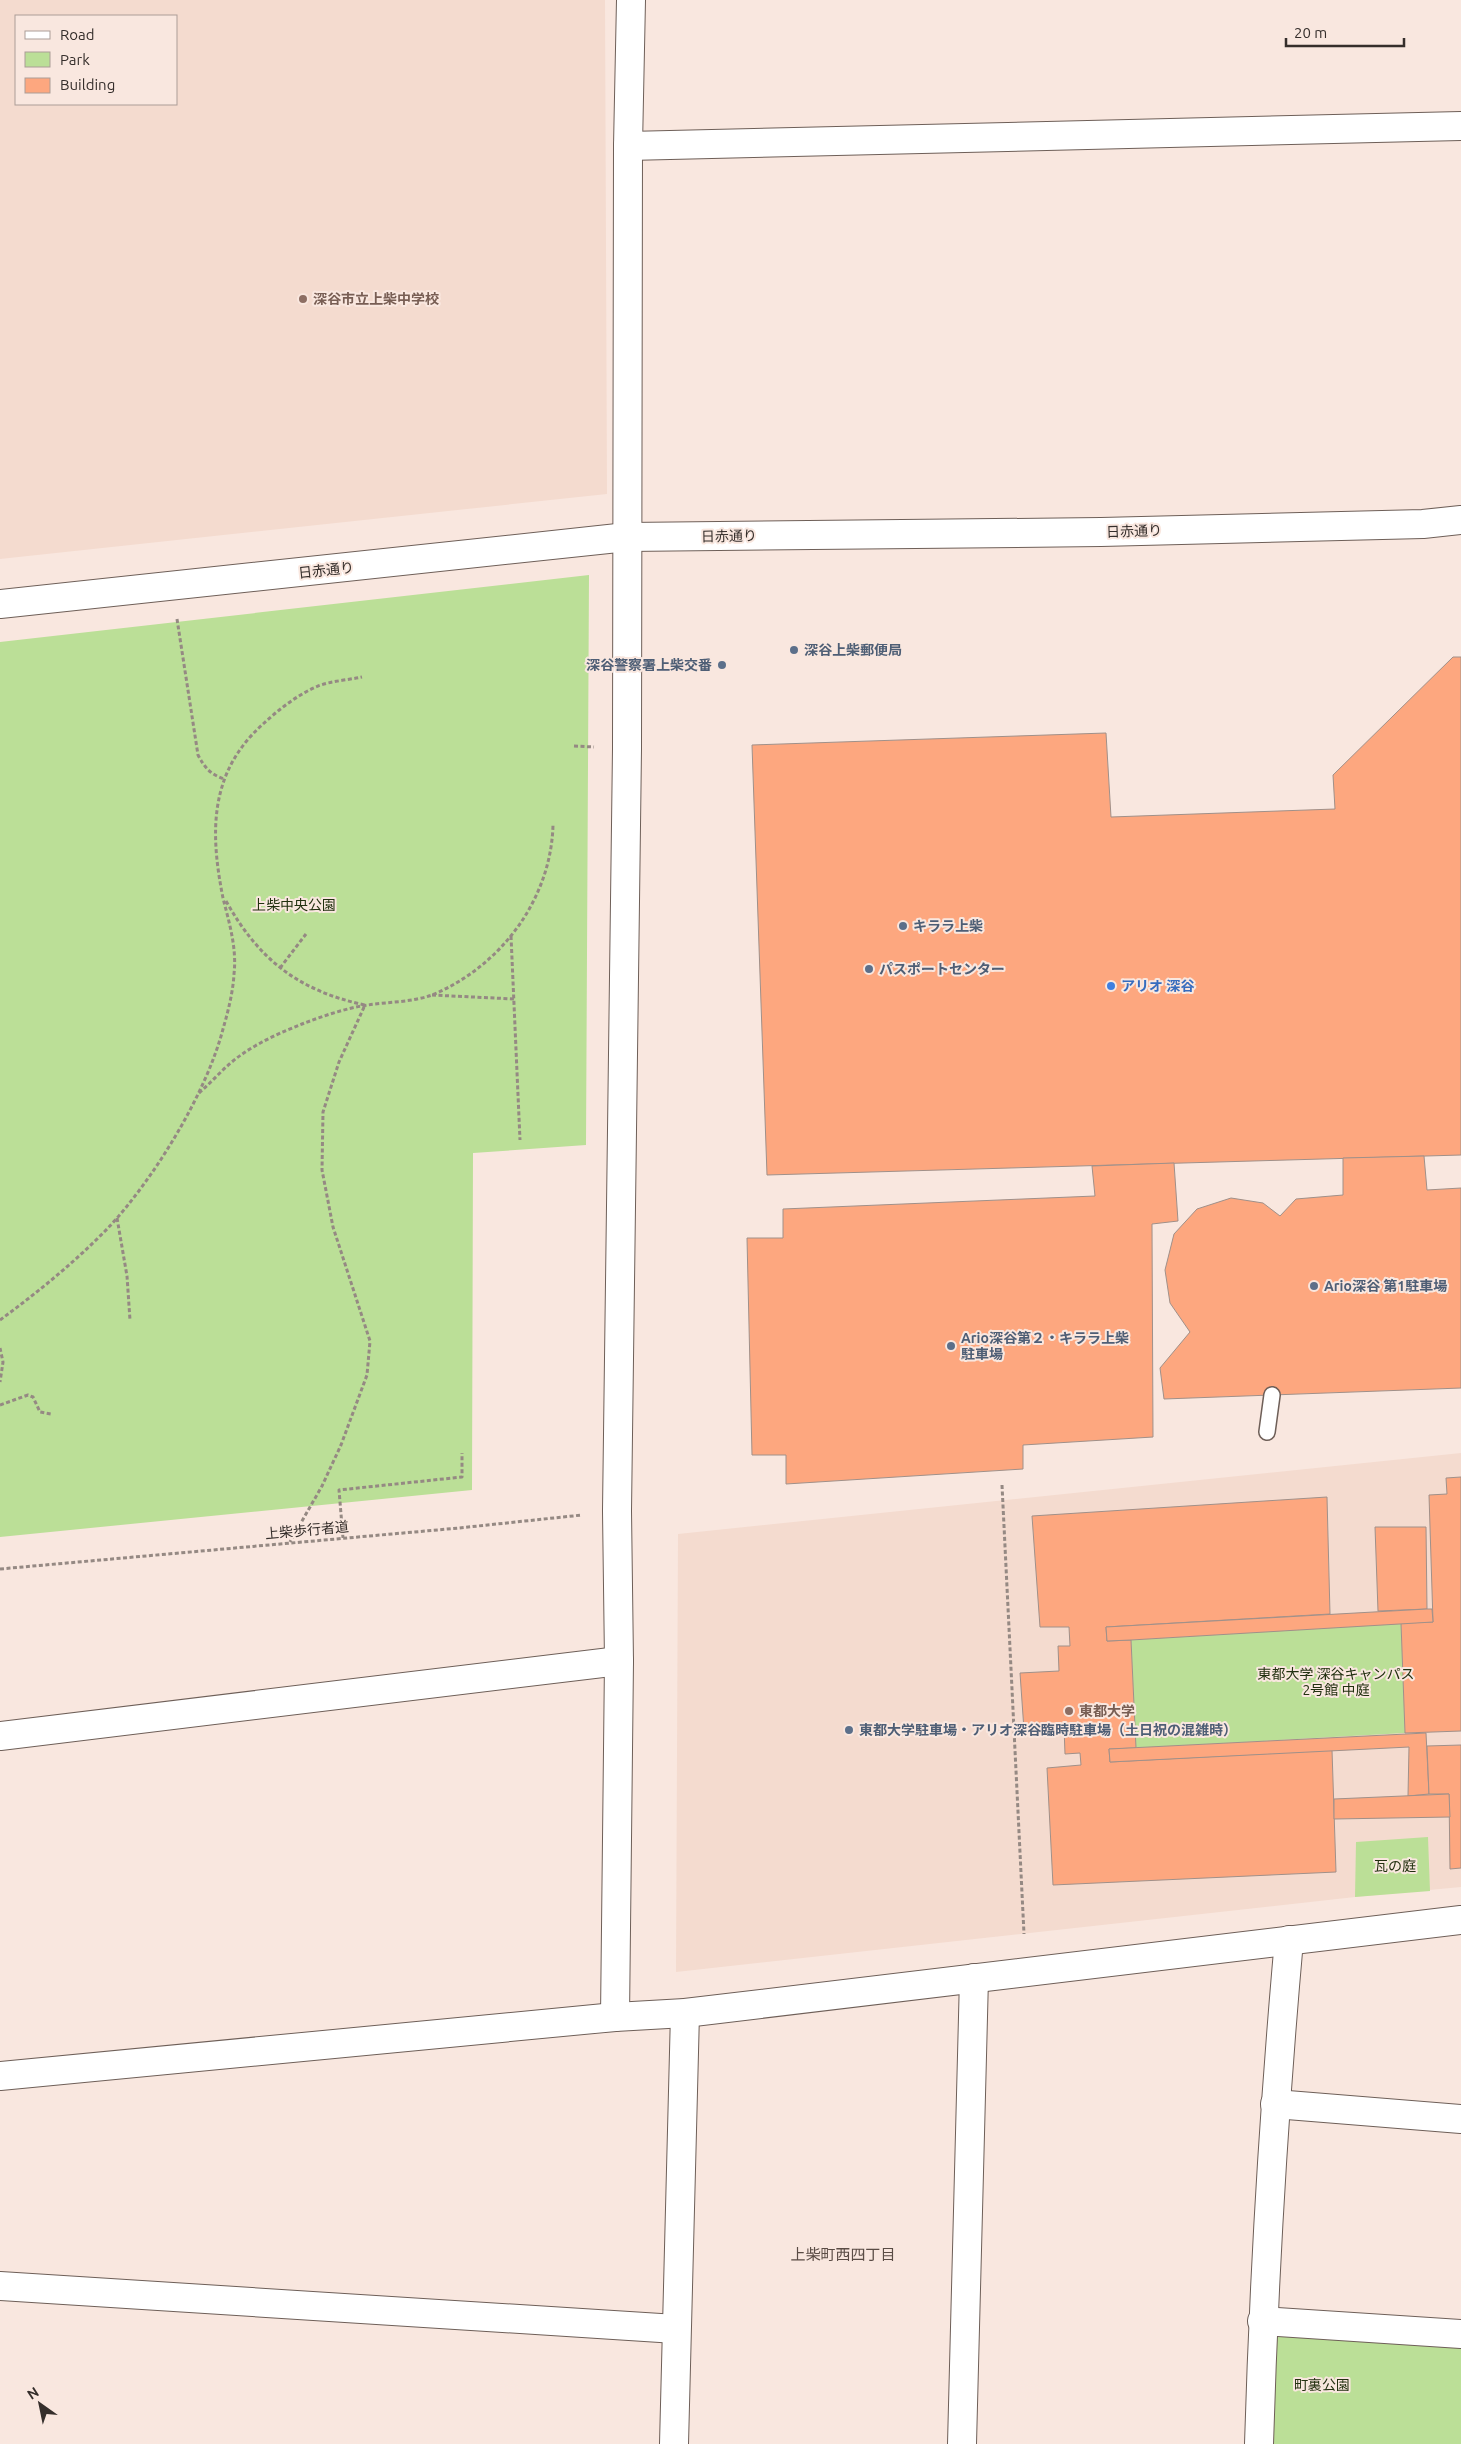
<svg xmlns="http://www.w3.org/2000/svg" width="1461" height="2444" viewBox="0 0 1461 2444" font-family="Ubuntu,'Noto Sans JP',sans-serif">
  <rect width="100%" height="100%" fill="#f9e7df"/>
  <!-- built -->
  <g fill="#f4dbcf" fill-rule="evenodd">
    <path d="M0,0H605L607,494L0,559ZM176,16V104H16V16Z"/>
    <path d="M1461,1453V1887L1355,1897L676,1972L678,1534Z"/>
  </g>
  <!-- green -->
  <g fill="#bbdf97">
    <path d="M589,575L586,1145L473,1153L472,1490L0,1537V642Z"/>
    <path d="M1401,1623L1405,1733L1136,1748L1131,1640Z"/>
    <path d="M1428,1837L1430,1891L1355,1897L1356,1842Z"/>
    <path d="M1262,2321L1461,2334V2444H1259Z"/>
  </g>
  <!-- building -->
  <g fill="#fda77f" stroke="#a09089">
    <path d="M1453,657H1461V1155L767,1175L752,745L1106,733L1111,817L1335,809L1333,775Z"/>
    <path d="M1424,1156L1427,1190L1461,1188V1388L1164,1399L1160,1368L1190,1332L1170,1303L1165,1270L1174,1234L1197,1209L1231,1198L1263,1203L1280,1216L1296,1199L1343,1195V1158Z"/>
    <path d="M1174,1163L1178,1221L1152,1224L1153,1437L1023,1445V1469L786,1484V1455H752L747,1238H783V1209L1095,1196L1092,1166Z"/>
    <path d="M1461,1477V1731L1405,1733L1401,1623L1433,1622L1429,1495L1447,1494L1446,1478Z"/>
    <path d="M1327,1497L1330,1614L1106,1627L1107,1641L1131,1640L1136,1748L1109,1749L1110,1762L1332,1750L1336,1872L1053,1885L1047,1768L1081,1765L1080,1753L1065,1754L1064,1727L1024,1730L1020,1673L1059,1671L1058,1646H1070L1069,1627H1040L1032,1516Z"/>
    <path d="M1375,1527H1426L1427,1609L1378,1611Z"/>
    <path d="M1427,1609H1432L1433,1622L1131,1640L1107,1641L1106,1627Z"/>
    <path d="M1426,1733L1429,1794L1408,1796L1409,1747L1110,1762L1109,1749Z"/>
    <path d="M1461,1745V1868L1450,1869L1449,1794H1429L1427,1746Z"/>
    <path d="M1449,1794L1450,1817L1334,1819V1799Z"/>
  </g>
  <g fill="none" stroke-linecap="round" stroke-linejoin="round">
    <!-- service casing -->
    <g stroke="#6e5f58" stroke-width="18">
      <path id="service" d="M1267,1432L1272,1395"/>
    </g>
    <!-- minor casing -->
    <g stroke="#6e5f58" stroke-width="30">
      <g id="minor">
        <path d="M628,146L1461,126"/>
        <path d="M0,1736L619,1661"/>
        <path d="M615,2017L619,1661L617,1511L627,749L628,146L631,0"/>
        <path d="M0,2076L615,2017L685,2013L1461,1920"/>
        <path d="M1275,2104L1461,2119"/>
        <path d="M0,2286L676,2329"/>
        <path d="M1262,2321L1461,2334"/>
        <path d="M674,2444L685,2013"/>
        <path d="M1259,2444C1264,2275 1274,2108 1289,1940"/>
      </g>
    </g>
    <!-- tertiary casing -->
    <g stroke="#6e5f58" stroke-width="30">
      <g id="tertiary">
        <path d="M0,604L627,537L1101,532L1423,524L1461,520"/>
        <path d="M962,2444L974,1978"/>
      </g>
    </g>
    <!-- path -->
    <g stroke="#958983" stroke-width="3" stroke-dasharray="4 2.5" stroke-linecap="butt">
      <path d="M177,619L198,755C205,768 210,774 224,779"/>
      <path d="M574,746L594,747"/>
      <path d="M226,901C259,960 299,991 365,1005L339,1062L323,1112L322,1170L333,1227L370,1341L367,1375L341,1445L322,1486L290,1542"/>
      <path d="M511,936L520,1140"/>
      <path d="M280,968L306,934"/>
      <path d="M432,995L514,999"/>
      <path d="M199,1093C213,1081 226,1065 241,1055C259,1042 282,1032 302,1024C323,1016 346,1008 368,1005C388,1002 413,1002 432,995C500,967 551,900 553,825"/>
      <path d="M117,1218L127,1276L130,1320"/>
      <path d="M0,1320C38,1292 75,1262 108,1228C154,1179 206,1094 223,1029C228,1012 233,992 234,974C237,948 229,922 223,898C210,833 209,773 262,725C278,710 297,695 318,686C331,681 348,680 362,677"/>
      <path d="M0,1348L3,1362L0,1382"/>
      <path d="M0,1405L28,1395L33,1397L40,1412L51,1414"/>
      <path d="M1002,1485L1024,1934"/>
      <path d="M343,1538L339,1490L462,1477V1453"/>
      <path d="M0,1569L459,1528L582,1515"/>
    </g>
    <!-- service -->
    <use href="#service" stroke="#fff" stroke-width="15"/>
    <!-- minor -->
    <use href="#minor" stroke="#fff" stroke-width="28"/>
    <!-- tertiary -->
    <use href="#tertiary" stroke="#fff" stroke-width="28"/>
  </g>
  <!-- markers -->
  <g fill="#8d6e63" stroke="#f9e7df" stroke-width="2">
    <circle cx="303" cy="299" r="5"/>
    <circle cx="1069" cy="1711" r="5"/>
  </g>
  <g fill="#5c6f8a" stroke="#f9e7df" stroke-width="2">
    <circle cx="794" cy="650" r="5"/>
    <circle cx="722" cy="665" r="5"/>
    <circle cx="903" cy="926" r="5"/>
    <circle cx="869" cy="969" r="5"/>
    <circle cx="1314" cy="1286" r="5"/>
    <circle cx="951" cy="1346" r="5"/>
    <circle cx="849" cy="1730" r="5"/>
  </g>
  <circle fill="#3f7fe0" stroke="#f9e7df" stroke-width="2" cx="1111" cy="986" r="5"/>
  <g text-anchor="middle" stroke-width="4" stroke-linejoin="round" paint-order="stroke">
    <!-- education labels -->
    <g font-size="14" font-weight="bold" fill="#785e54" stroke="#f9e7df" text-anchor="start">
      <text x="313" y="304">深谷市立上柴中学校</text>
      <text x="1079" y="1716">東都大学</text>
    </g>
    <!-- street labels -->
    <g font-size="14" fill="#352e2b" stroke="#f9e7df">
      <text transform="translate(1134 531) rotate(-2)" y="5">日赤通り</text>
      <text transform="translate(729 536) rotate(-1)" y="5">日赤通り</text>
      <text transform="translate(326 570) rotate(-6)" y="5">日赤通り</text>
      <text transform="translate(307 1530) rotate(-5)" y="5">上柴歩行者道</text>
    </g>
    <!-- service labels -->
    <g font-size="14" font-weight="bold" fill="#4e5e75" stroke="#f9e7df" text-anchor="start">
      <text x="804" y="655">深谷上柴郵便局</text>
      <text x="712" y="670" text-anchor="end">深谷警察署上柴交番</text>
      <text x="913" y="931">キララ上柴</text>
      <text x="879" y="974">パスポートセンター</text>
      <text x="1324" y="1291">Ario深谷 第1駐車場</text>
      <text x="961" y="1343">Ario深谷第２・キララ上柴<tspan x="961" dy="16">駐車場</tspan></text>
      <text x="859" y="1735">東都大学駐車場・アリオ深谷臨時駐車場（土日祝の混雑時）</text>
    </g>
    <!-- park labels -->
    <g font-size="14" fill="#223110" stroke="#f9e7df">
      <text x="294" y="910">上柴中央公園</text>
      <text x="1336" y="1679">東都大学 深谷キャンパス<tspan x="1336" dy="16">2号館 中庭</tspan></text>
      <text x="1395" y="1871">瓦の庭</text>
      <text x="1322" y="2390">町裏公園</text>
    </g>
    <!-- shop labels -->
    <g font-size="14" font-weight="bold" fill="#366cbe" stroke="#f9e7df" text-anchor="start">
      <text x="1121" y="991">アリオ 深谷</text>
    </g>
    <!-- neighbourhood labels -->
    <g font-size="15" fill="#5a4c45" stroke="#f9e7df">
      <text x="843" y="2260">上柴町西四丁目</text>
    </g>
  </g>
  <!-- legend -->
  <rect x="15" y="15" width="162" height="90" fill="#f9e7df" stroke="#ab9d97"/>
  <rect x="25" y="31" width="25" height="8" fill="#ffffff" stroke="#ab9d97"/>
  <text x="60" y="40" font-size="15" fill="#352e2b">Road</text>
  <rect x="25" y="52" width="25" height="15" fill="#bbdf97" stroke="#ab9d97"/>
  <text x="60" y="65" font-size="15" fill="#352e2b">Park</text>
  <rect x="25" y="78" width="25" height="15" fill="#fda77f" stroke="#ab9d97"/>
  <text x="60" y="90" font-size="15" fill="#352e2b">Building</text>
  <!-- north arrow -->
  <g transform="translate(40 2404) rotate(327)" stroke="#f9e7df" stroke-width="4" paint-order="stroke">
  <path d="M0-4L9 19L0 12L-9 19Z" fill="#352e2b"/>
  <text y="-8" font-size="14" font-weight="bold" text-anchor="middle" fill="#352e2b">N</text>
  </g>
  <!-- scale -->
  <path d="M1286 38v8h118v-8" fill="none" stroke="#352e2b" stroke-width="2.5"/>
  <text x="1294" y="38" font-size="15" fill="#352e2b" stroke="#f9e7df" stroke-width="4" paint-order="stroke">20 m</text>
</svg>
